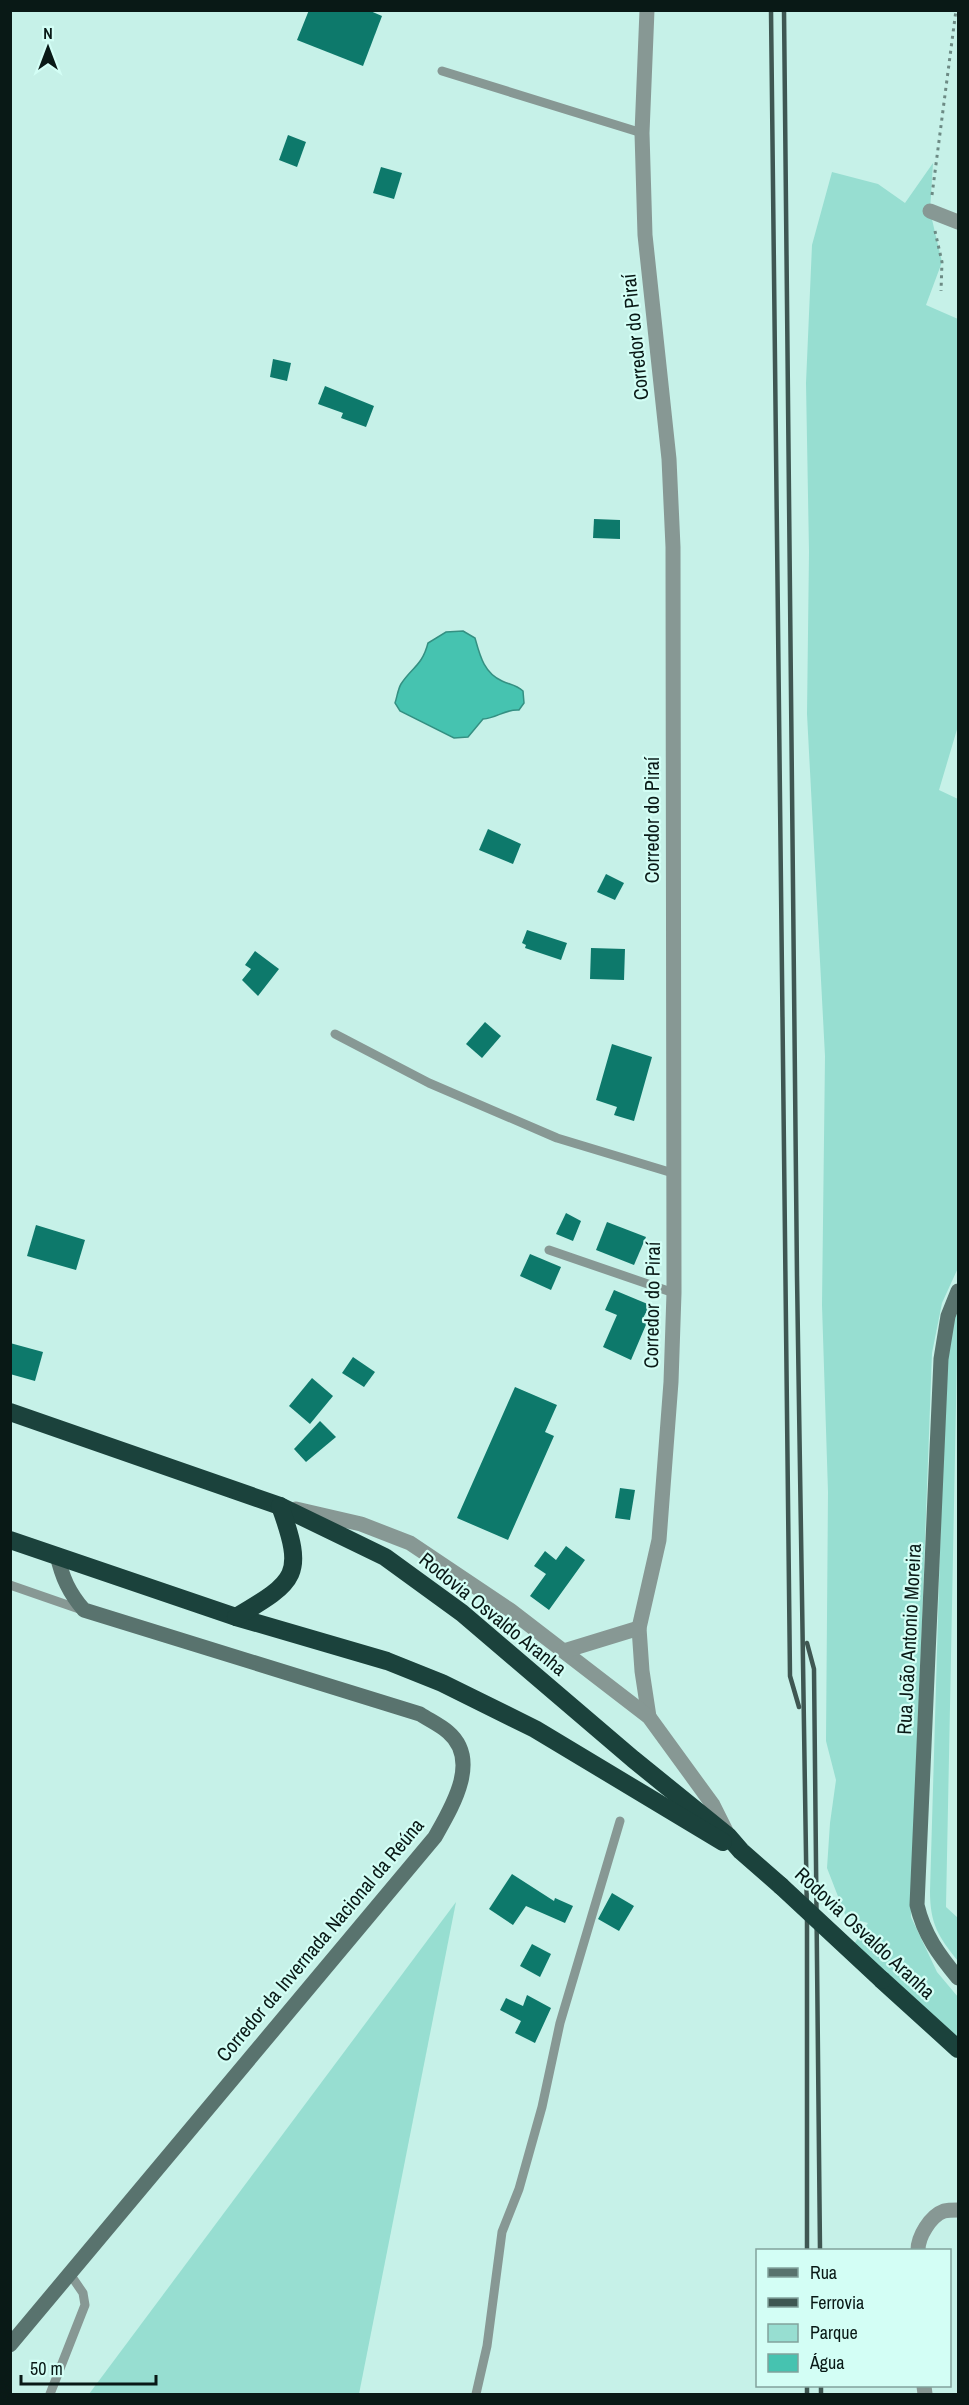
<svg xmlns="http://www.w3.org/2000/svg" width="969" height="2405" viewBox="0 0 969 2405" font-family="'Archivo Narrow',sans-serif">
  <rect width="100%" height="100%" fill="#c6f1e8"/>
  <!-- green -->
  <g fill="#97ded1">
    <path d="M933,163L930,211L942,262L926,305L958,319V726L939,790L958,799V1268L942,1303L932,1353L911,1917L937,1972L958,1997V2037L854,1944L868,1923L846,1917L827,1868L830,1823L836,1780L826,1741L828,1492L822,1305L825,1056L807,714L809,552L806,383L812,245L832,172L878,184L905,203Z"/>
    <path d="M958,1304L946,1907L958,1918V1961C938,1936 930,1924 930,1891L946,1343Z"/>
    <path d="M456,1902L359,2394H89Z"/>
  </g>
  <!-- water -->
  <path fill="#46c3b0" stroke="#349082" stroke-width="1.5" d="M463,631L475,638C480,656 484,673 502,681C510,685 515,684 523,691L524,703L519,710C505,709 497,718 483,719L468,737L454,738L400,711L395,703C397,697 398,689 401,684C412,667 422,666 428,643L446,632Z"/>
  <!-- building -->
  <g fill="#0d796b">
    <path d="M309,10H368L382,16L363,66L297,40Z"/>
    <path d="M288,135L306,142L297,167L279,160Z"/>
    <path d="M381,167L402,173L394,199L373,193Z"/>
    <path d="M273,359L291,363L287,381L270,377Z"/>
    <path d="M325,386L374,406L366,427L341,418L343,413L318,404Z"/>
    <path d="M594,519L620,520V539L593,538Z"/>
    <path d="M488,829L521,844L513,864L479,850Z"/>
    <path d="M606,874L624,883L615,900L597,892Z"/>
    <path d="M527,930L567,943L561,960L525,948L526,945L522,943Z"/>
    <path d="M591,948L625,949L624,980L590,979Z"/>
    <path d="M255,951L279,969L258,996L242,980L251,969L245,965Z"/>
    <path d="M485,1022L501,1036L482,1058L466,1044Z"/>
    <path d="M612,1044L652,1057L634,1121L614,1115L617,1107L596,1100Z"/>
    <path d="M566,1213L581,1221L573,1241L556,1234Z"/>
    <path d="M607,1222L646,1237L634,1265L596,1250Z"/>
    <path d="M36,1225L85,1240L76,1270L27,1256Z"/>
    <path d="M530,1254L561,1267L551,1290L520,1276Z"/>
    <path d="M614,1290L650,1305L643,1318L648,1320L631,1360L603,1347L617,1315L605,1310Z"/>
    <path d="M10,1343L43,1352L35,1381L10,1374Z"/>
    <path d="M353,1357L375,1372L364,1387L342,1373Z"/>
    <path d="M312,1378L333,1396L310,1424L289,1406Z"/>
    <path d="M515,1387L557,1405L545,1432L554,1436L508,1540L457,1518Z"/>
    <path d="M320,1421L336,1437L306,1462L294,1449Z"/>
    <path d="M620,1488L635,1490L630,1520L615,1518Z"/>
    <path d="M566,1546L585,1560L549,1610L530,1596L546,1574L534,1566L545,1551L556,1560Z"/>
    <path d="M512,1874L554,1901L555,1898L573,1906L565,1923L526,1906L513,1925L489,1909Z"/>
    <path d="M612,1893L634,1906L619,1931L598,1919Z"/>
    <path d="M532,1944L551,1954L540,1977L520,1966Z"/>
    <path d="M527,1995L551,2008L535,2043L515,2033L521,2021L500,2010L506,1998L523,2006Z"/>
  </g>
  <g fill="none" stroke-linecap="round" stroke-linejoin="round">
    <!-- path -->
    <g stroke="#6c8a84" stroke-width="3" stroke-dasharray="3 4.5" stroke-linecap="butt">
      <path d="M932,195L956,10"/>
      <path d="M935,231L942,262L941,291"/>
    </g>
    <!-- lane -->
    <g stroke="#879894" stroke-width="9">
      <path d="M442,71L642,133"/>
      <path d="M335,1034L429,1083L557,1138L676,1174"/>
      <path d="M549,1250L674,1293"/>
      <path d="M10,1585L82,1610"/>
      <path d="M50,2394L85,2305L83,2293L70,2274"/>
      <path d="M476,2394L487,2346L502,2232L519,2189L542,2107L560,2023L620,1821"/>
    </g>
    <!-- street -->
    <g stroke="#879894" stroke-width="15">
      <path d="M647,10L642,133L645,235L669,459L673,547L674,1293L671,1382L659,1540L639,1628L642,1671L649,1717"/>
      <path d="M930,211L958,222"/>
      <path d="M296,1509L361,1524L410,1543L510,1610L649,1717L713,1805L727,1833"/>
      <path d="M564,1651L639,1628"/>
      <path d="M918,2250C918,2237 930,2216 944,2211C948,2210 954,2210 958,2210"/>
      <path d="M924,2386L925,2394"/>
    </g>
    <!-- secondary -->
    <g stroke="#59736e" stroke-width="15">
      <path d="M958,1291L948,1316L941,1359L917,1905C924,1935 939,1955 958,1978"/>
      <path d="M10,2345L435,1837C452,1807 481,1760 448,1732C440,1725 429,1720 420,1714L84,1610C69,1593 62,1577 57,1555"/>
    </g>
    <!-- highway -->
    <g stroke="#1b423c" stroke-width="18">
      <path d="M10,1412L280,1506L385,1557L462,1613L633,1759L728,1836L741,1851L781,1886"/>
      <path d="M10,1540L236,1617L387,1661L442,1683L535,1729L723,1842"/>
      <path d="M236,1617C297,1581 305,1575 280,1506"/>
      <path d="M882,1980L958,2049"/>
    </g>
    <!-- rail -->
    <g stroke="#3f5752" stroke-width="4.5">
      <path d="M771,10L790,1676L799,1707"/>
      <path d="M784,10L797,1276L807,1919V2250"/>
      <path d="M807,1643L814,1669L820,2250"/>
      <path d="M821,2386V2394"/>
      <path d="M807,2394V2386"/>
    </g>
    <!-- highway-bridge -->
    <path stroke="#1b423c" stroke-width="18" d="M781,1886L882,1980"/>
  </g>
  <g text-anchor="middle" stroke-width="4.5" stroke-linejoin="round" paint-order="stroke">
    <!-- street labels -->
    <g font-size="20" fill="#091916" stroke="#d3fef5">
      <text transform="translate(635 337) rotate(-96)" y="7">Corredor do Piraí</text>
      <text transform="translate(652 820) rotate(-90)" y="7">Corredor do Piraí</text>
      <text transform="translate(652 1305) rotate(-89)" y="7">Corredor do Piraí</text>
      <text transform="translate(493 1614) rotate(39)" y="7">Rodovia Osvaldo Aranha</text>
      <text transform="translate(909 1639) rotate(-87)" y="7">Rua João Antonio Moreira</text>
      <text transform="translate(865 1933) rotate(43)" y="7">Rodovia Osvaldo Aranha</text>
      <text transform="translate(320 1940) rotate(-50)" y="7">Corredor da Invernada Nacional da Reúna</text>
    </g>
  </g>
  <!-- border -->
  <rect width="969" height="2405" fill="none" stroke="#091916" stroke-width="24"/>
  <!-- legend -->
  <rect x="756" y="2249" width="195" height="138" fill="#d3fef5" stroke="#82a29c" stroke-width="1.5"/>
  <rect x="768" y="2268" width="30" height="9" fill="#59736e" stroke="#82a29c" stroke-width="1.5"/>
  <text x="810" y="2279" font-size="18" fill="#091916">Rua</text>
  <rect x="768" y="2298" width="30" height="9" fill="#3f5752" stroke="#82a29c" stroke-width="1.5"/>
  <text x="810" y="2309" font-size="18" fill="#091916">Ferrovia</text>
  <rect x="768" y="2324" width="30" height="18" fill="#97ded1" stroke="#82a29c" stroke-width="1.5"/>
  <text x="810" y="2339" font-size="18" fill="#091916">Parque</text>
  <rect x="768" y="2354" width="30" height="18" fill="#46c3b0" stroke="#82a29c" stroke-width="1.5"/>
  <text x="810" y="2369" font-size="18" fill="#091916">Água</text>
  <!-- north arrow -->
  <g transform="translate(48 48)" stroke="#d3fef5" stroke-width="4.5" paint-order="stroke">
  <path d="M0-4.5L10 22L0 15L-10 22Z" fill="#091916"/>
  <text y="-9" font-size="16" font-weight="bold" text-anchor="middle" fill="#091916">N</text>
  </g>
  <!-- scale -->
  <path d="M21 2375v9h135v-9" fill="none" stroke="#091916" stroke-width="3"/>
  <text x="30" y="2375" font-size="18" fill="#091916" stroke="#d3fef5" stroke-width="4.5" paint-order="stroke">50 m</text>
</svg>
